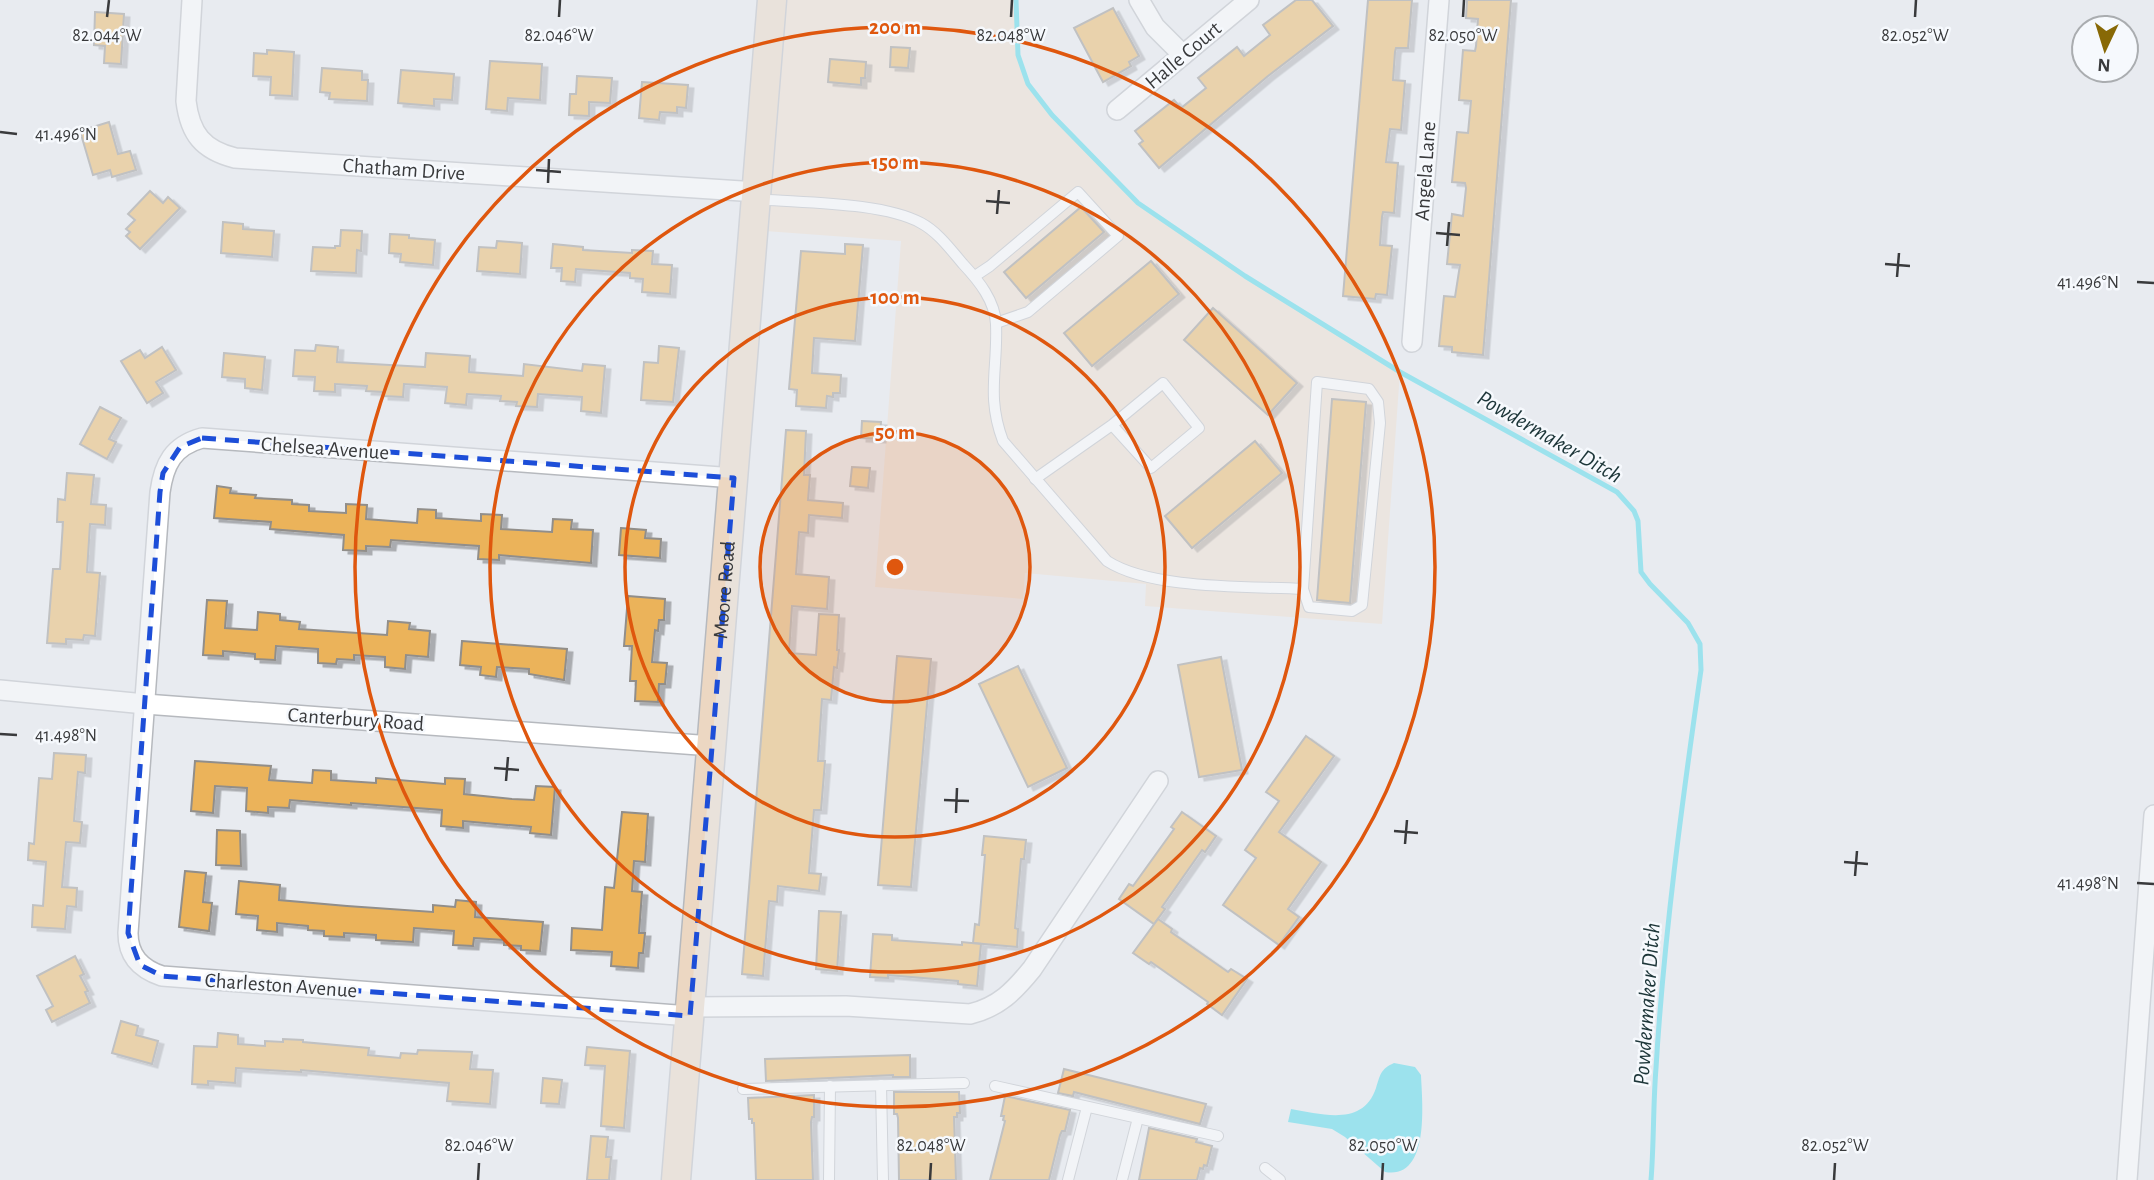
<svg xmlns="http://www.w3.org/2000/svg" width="2154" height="1180" viewBox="0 0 2154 1180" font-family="'Alegreya Sans',sans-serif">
  <defs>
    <filter id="shadow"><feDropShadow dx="5.5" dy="3.5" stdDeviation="0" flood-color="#0004"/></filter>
  </defs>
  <rect width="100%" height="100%" fill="#e8ebf0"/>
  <!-- commercial -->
  <path fill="#f0decd" d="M783,0H1016L1018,55L1028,83L1052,115L1107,173L1138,203L1245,276L1400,372L1382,624L1145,606L1146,584L1025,573L1023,599L875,587L901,241L765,231Z"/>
  <!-- water -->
  <path fill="#41d8e9" d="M1394,1063L1415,1067L1421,1075C1422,1101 1431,1180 1385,1172L1345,1137L1332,1129L1288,1122L1291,1109C1322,1114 1363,1127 1376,1088C1380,1076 1380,1069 1394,1063Z"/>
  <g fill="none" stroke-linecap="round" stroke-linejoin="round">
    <!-- stream -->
    <path stroke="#41d8e9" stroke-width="5" d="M1016,0L1018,55L1028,84L1052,115L1138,203L1245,276L1400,372L1617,492L1634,511L1638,521L1641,572L1650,584L1688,623L1700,644L1701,670C1682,803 1664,935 1656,1068C1653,1105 1654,1143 1651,1180"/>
  </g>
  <!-- building -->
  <g fill="#ebb35a" stroke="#918e8a" stroke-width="2" filter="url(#shadow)">
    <path d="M1296,0H1312L1333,26L1268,76L1159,168L1139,144L1143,141L1135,131L1174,100L1181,108L1206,88L1198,78L1237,47L1244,56L1270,35L1263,25Z"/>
    <path d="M1368,0H1412L1408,48H1396L1395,52L1393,80L1405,81L1401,130L1390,129L1386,162L1398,163L1394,213L1383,212L1382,217L1380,245L1392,246L1387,295L1376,294L1375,299L1343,296Z"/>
    <path d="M1467,0H1511L1483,355L1452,352V347L1439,346L1444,296L1455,297L1460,265L1447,264L1452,214L1463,216L1466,188L1465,183L1452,182L1457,132L1468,133L1471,101L1459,100L1463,50L1475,51L1476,46L1478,19L1466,18Z"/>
    <path d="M1113,8L1139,56L1129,62L1131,66L1103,82L1074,28Z"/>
    <path d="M95,12L124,14L121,64L104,63L105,46L94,45Z"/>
    <path d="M891,47L910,48L908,68L890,67Z"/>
    <path d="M267,50L294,52L292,96L270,95L271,77L253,76L254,53L267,54Z"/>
    <path d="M830,59L866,62L865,78H861V85L828,82Z"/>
    <path d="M490,61L542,64L540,100L508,98L507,111L486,109Z"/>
    <path d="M322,68L362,71V80H368L367,101L329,99L330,93L320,92Z"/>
    <path d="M401,70L454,74L452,100L434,99V106L398,103Z"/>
    <path d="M577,76L612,78L610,103L589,102V116L569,115L570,94H576Z"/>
    <path d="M642,82L688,85L686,108L677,107V113L660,112L659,120L639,118Z"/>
    <path d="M109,122L118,154L130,151L136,170L112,177L110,170L93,175L80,131Z"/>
    <path d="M150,191L163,203L168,197L180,208L140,249L126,236L130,232L126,229L135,220L128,214Z"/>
    <path d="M1081,207L1104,232L1026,298L1004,272Z"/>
    <path d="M223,222L243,224V229L274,231L272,257L221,253Z"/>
    <path d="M341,230L362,231L361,251L357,250L356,273L311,271L313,247L335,248V246H340Z"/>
    <path d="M390,234L409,235V238L435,240L433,265L400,262L401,254L389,253Z"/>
    <path d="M497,241L522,243L520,274L477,271L479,247L496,248Z"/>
    <path d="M553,244L583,247V250L632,253V250L653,251L652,264L672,265L670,294L642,292L643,279L630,278V273L576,269L575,282L561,281L562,268H551Z"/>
    <path d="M845,244L863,245L855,341L814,338L812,373L841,375L840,393H833V397L827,396L826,408L796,406L797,390L789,389L801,251L845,254Z"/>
    <path d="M1151,261L1179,294L1092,366L1064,333Z"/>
    <path d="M1213,308L1297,383L1268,415L1184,340Z"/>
    <path d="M316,345L338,347L337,362L425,367L426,353L470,356L469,372L523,376L524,364L582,371L583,364L605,366L601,413L581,411L582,397L538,394L537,407L516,406L517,402L500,401L501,396L467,394L466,405L445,403L447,387L404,384L403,397L383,396V392L366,391L367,386L335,384V392L314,391L315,377L293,376L295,350L315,351Z"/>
    <path d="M659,346L679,348L673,402L641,400L644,362L658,363Z"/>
    <path d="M162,347L176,370L156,382L163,393L147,403L121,361L140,350L145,358Z"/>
    <path d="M224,353L265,357L262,390L245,388V379L222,377Z"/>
    <path d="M1332,399L1366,402L1350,603L1317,600Z"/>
    <path d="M100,407L121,418L109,439L116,442L107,459L80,444Z"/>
    <path d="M862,421L881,422L880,439L861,438Z"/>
    <path d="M786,430L806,431L804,475H810L808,500L843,503L842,518L809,515L808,533L799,532L796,574L829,577L827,609L792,606L789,653L816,655L819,614L839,615L837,650H839L837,668L834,667L831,700L822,699L818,761H825L821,810H814L809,873L821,874L819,891L778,886L777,902L769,901L763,976L742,974Z"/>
    <path d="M1255,441L1282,473L1192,548L1165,516Z"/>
    <path d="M852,467L870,468L868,488L850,486Z"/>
    <path d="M67,473L94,475L91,504L106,505L105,525L90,524L87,572L100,573L95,636L84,635L83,640L66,639V644L47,643L53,569H60L63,522H57L58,499L65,500Z"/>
    <path d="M217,486L231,488L230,493L256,495L255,498L292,500V504L309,505V511L346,513V504L367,505L366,519L417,523L418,509L436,510V518L481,521V514L502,515L501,529L552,532L553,519L572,520L571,529L593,530L591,563L499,555V560L478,559L479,546L391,540L390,547L366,546V551L343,550L344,535L270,529L271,522L214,518Z"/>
    <path d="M621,528L646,530L645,538L661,539L660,558L619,555Z"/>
    <path d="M628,596L665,599L664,620H659L658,631L655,630L652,662L667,663L665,684H659L658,702L635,701L636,681H630L632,646H624Z"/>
    <path d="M207,600L227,601L225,628L257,630L258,612L280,614V620L300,622L299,629L387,635L388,621L410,623L409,629L430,631L428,657L406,655L405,669L385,667V657L354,655V660L337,659L336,664L318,663V649L276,646L275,660L255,659V654L223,651V656L203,655Z"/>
    <path d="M462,641L567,649L564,680L529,674V669L497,667L496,677L480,675L481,667L460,665Z"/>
    <path d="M897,656L931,659L911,887L878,885Z"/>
    <path d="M1221,657L1242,770L1199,777L1178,665Z"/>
    <path d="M1018,666L1067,768L1028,787L979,684Z"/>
    <path d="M1306,736L1334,756L1279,832L1321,862L1288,909L1299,917L1279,945L1223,905L1256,858L1245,850L1279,801L1266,792Z"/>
    <path d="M54,753L86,755L85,773L78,772L74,821L82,822L80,843L66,842L62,887L77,888L76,907L67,906L65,929L32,927L33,905L43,906L46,862L28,860L29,843L34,844L39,778L52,779Z"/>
    <path d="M195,761L271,766L269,780L312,783L313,770L331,771V780L376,783V778L445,784V778L465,779L464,794L512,799L534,800L536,786L555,787L551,835L530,833L531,827L463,821V828L441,826L442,810L351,803V805L290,800L289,808L268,807V813L246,811L247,788L215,786L213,813L191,811Z"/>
    <path d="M622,812L648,814L645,862L634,861L632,891L642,892L639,933H645L643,953H639L638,968L611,966L612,952L571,950L572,928L602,930L605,887L614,888Z"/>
    <path d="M1182,812L1216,836L1205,852L1202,850L1162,907L1165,909L1154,924L1119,899L1129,884L1133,886L1174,829L1171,827Z"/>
    <path d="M217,830L240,831L241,866L216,865Z"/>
    <path d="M984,836L1026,840L1024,859H1021L1015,928L1018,929L1017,947L973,943L975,924L979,925L985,855H982Z"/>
    <path d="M185,871L206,873L203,902L212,903L209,931L179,927Z"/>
    <path d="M239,881L280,885L279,900L347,906L433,912V905L455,907L456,900L476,902L475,917L543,922L540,951L521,950V946L504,945V940L474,938L473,946L453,945L454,931L414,928L413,942L376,940V935L344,933V937L324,936V931L308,930V926L277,923V932L257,930L258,916L236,914Z"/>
    <path d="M819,911L841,912L837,971L816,969Z"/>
    <path d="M1158,919L1172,929L1171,932L1228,972L1231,969L1247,979L1222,1015L1207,1004L1208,1002L1151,962L1149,964L1133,953Z"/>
    <path d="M873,934L892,935V940L962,945V942L981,944L977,986L958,984V981L888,975V978L870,977Z"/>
    <path d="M75,956L84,974L80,976L88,991L85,992L90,1003L52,1022L46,1010L53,1006L37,976Z"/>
    <path d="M121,1021L138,1026L136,1035L158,1041L152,1064L112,1053Z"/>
    <path d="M218,1033L238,1035V1044L265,1046V1041L283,1042V1039L303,1040V1042L369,1048L368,1055L400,1058L401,1053L417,1054L418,1050L472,1052L470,1069L493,1070L490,1104L447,1101L449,1083L301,1070V1072L236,1068L235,1083L208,1081V1085L192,1084L194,1046L217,1047Z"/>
    <path d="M587,1047L630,1051L624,1128L601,1126L605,1066L585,1065Z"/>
    <path d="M910,1055V1077H893V1075L766,1081L765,1059Z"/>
    <path d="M1064,1069L1206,1104L1200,1124L1074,1092L1073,1096L1058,1093Z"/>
    <path d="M543,1078L562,1080L559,1104L541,1103Z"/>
    <path d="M894,1092H959L960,1113H957V1117H954L956,1180H899L898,1118L897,1114H894Z"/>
    <path d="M814,1095V1117H812L811,1122L813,1180H756L754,1123H752V1119H749L748,1098Z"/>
    <path d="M1005,1096L1070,1110L1065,1131H1062L1060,1135L1049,1180H990L1005,1121L1003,1120L1004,1116H1001Z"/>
    <path d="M1149,1128L1197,1139L1196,1142L1212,1146L1207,1166L1204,1165L1203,1169L1200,1168L1197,1180H1139Z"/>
    <path d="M591,1136L608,1137L606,1157H611L609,1180H587Z"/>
  </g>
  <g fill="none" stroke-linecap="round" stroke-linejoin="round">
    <!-- lane casing -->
    <g stroke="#b6b9be" stroke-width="12">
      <g id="lane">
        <path d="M757,199C802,203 883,202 921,223C938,232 951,250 963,264C979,281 995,301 996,324C998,369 986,396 1003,441L1107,561C1152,590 1248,586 1303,589L1317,382L1369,389L1378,402L1380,423L1362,605L1352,611L1309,607L1303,589"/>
        <path d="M975,276L990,266L1078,192L1118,236L1028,312L996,323"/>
        <path d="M1035,479L1112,425L1163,383L1199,428L1151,468L1112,425"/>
        <path d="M881,1085L883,1180"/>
        <path d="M995,1086L1218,1136"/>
        <path d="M743,1089L964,1083"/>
        <path d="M1265,1168L1280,1180"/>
        <path d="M829,1180L830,1086"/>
        <path d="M1068,1180L1087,1107"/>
        <path d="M1122,1180L1138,1118"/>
      </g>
    </g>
    <!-- street casing -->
    <g stroke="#b6b9be" stroke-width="22">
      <g id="street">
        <path d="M192,0L186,101C190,134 203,150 235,158L757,192"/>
        <path d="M1139,0L1155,27L1183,55"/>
        <path d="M1117,110L1249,0"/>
        <path d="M1412,342L1439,0"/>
        <path d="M0,690L145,704L712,746"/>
        <path d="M690,1007L846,1006L970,1014C999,1007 1014,991 1032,969L1158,781"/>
        <path d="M690,1016L162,976C141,969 128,956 128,933L160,492C164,464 173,446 202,438L734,478"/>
        <path d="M2127,1180L2154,815"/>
      </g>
    </g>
    <!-- secondary casing -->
    <g stroke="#b6b9be" stroke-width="31">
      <g id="secondary">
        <path id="s1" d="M676,1180L772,0"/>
      </g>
    </g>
    <!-- lane -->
    <use href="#lane" stroke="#fff" stroke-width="10"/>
    <!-- street -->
    <use href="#street" stroke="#fff" stroke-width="19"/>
    <!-- secondary -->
    <use href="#secondary" stroke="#ecd7c2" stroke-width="28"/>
  </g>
  <!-- marked area -->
  <path d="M0 0H2154V1180H0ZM202,438L734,478L690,1016L162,976L140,965L128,933L160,492L163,473L180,447Z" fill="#e8ebf0" fill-opacity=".55" fill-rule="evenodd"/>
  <path fill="none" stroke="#1d4ed8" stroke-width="5" stroke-dasharray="14 9" stroke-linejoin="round" d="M202,438L734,478L690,1016L162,976L140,965L128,933L160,492L163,473L180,447Z"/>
  <!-- ticks -->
  <path fill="none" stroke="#393a3c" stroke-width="2.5" d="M107,17L109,0M559,17L560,0M1011,17L1012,0M1463,17L1464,0M1915,17L1916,0M0,132L17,134M536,170L561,172M548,183L549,159M986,201L1010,203M997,214L999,190M1436,233L1460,235M1447,246L1449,222M1885,264L1910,266M1897,277L1899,253M2137,282L2154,283M0,734L17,735M494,768L519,770M506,781L508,757M944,800L969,801M956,813L957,788M1394,831L1418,833M1405,844L1407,820M1844,862L1868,864M1855,876L1857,851M2137,883L2154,884M478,1180L479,1163M930,1180L931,1163M1382,1180L1383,1163M1834,1180L1835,1163"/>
  <!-- distance rings -->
  <circle cx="895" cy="567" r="135" fill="#df570e" fill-opacity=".12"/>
  <g fill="none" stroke="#df570e" stroke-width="3.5">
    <circle cx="895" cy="567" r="135"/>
    <circle cx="895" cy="567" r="270"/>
    <circle cx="895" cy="567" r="405"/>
    <circle cx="895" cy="567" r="540"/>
  </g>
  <g text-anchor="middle" stroke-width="5" stroke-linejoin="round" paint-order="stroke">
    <!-- street labels -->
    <g font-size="21" fill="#393a3c" stroke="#f6f9fd">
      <text transform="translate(1183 55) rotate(-40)" y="7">Halle Court</text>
      <text transform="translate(404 169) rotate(4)" y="7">Chatham Drive</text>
      <text transform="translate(1425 171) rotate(-86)" y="7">Angela Lane</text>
      <text transform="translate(325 448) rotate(4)" y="7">Chelsea Avenue</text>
      <text dy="7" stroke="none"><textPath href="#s1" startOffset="592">Moore Road</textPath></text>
      <text transform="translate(356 719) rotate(4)" y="7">Canterbury Road</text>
      <text transform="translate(281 985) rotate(4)" y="7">Charleston Avenue</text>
    </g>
    <!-- water labels -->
    <g font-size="23" font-style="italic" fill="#1d3639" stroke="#f6f9fd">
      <text transform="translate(1550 436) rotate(30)" y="8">Powdermaker Ditch</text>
      <text transform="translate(1646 1004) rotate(-86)" y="8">Powdermaker Ditch</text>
    </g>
  </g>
  <g font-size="18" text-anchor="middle" fill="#393a3c" stroke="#f6f9fd" stroke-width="5" stroke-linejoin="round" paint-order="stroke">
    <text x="107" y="41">82.044°W</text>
    <text x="559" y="41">82.046°W</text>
    <text x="1011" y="41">82.048°W</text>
    <text x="1463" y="41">82.050°W</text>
    <text x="1915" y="41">82.052°W</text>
    <text x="66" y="140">41.496°N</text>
    <text x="2088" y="288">41.496°N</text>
    <text x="66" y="741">41.498°N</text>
    <text x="2088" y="889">41.498°N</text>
    <text x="479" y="1151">82.046°W</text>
    <text x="931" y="1151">82.048°W</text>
    <text x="1383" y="1151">82.050°W</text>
    <text x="1835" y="1151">82.052°W</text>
  </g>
  <circle cx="895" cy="567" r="10" fill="#df570e" stroke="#f6f9fd" stroke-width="3.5"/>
  <g font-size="21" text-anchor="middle" font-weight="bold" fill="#df570e" stroke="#f6f9fd" stroke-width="5" stroke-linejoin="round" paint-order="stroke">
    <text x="895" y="34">200 m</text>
    <text x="895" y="169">150 m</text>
    <text x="895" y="304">100 m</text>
    <text x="895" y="439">50 m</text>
  </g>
  <!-- north arrow -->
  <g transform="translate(2105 49) rotate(184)"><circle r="33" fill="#f6f9fd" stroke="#aaadb0" stroke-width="2"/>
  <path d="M0-5L12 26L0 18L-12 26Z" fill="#886906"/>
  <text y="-10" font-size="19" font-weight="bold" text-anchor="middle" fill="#393a3c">N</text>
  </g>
</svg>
